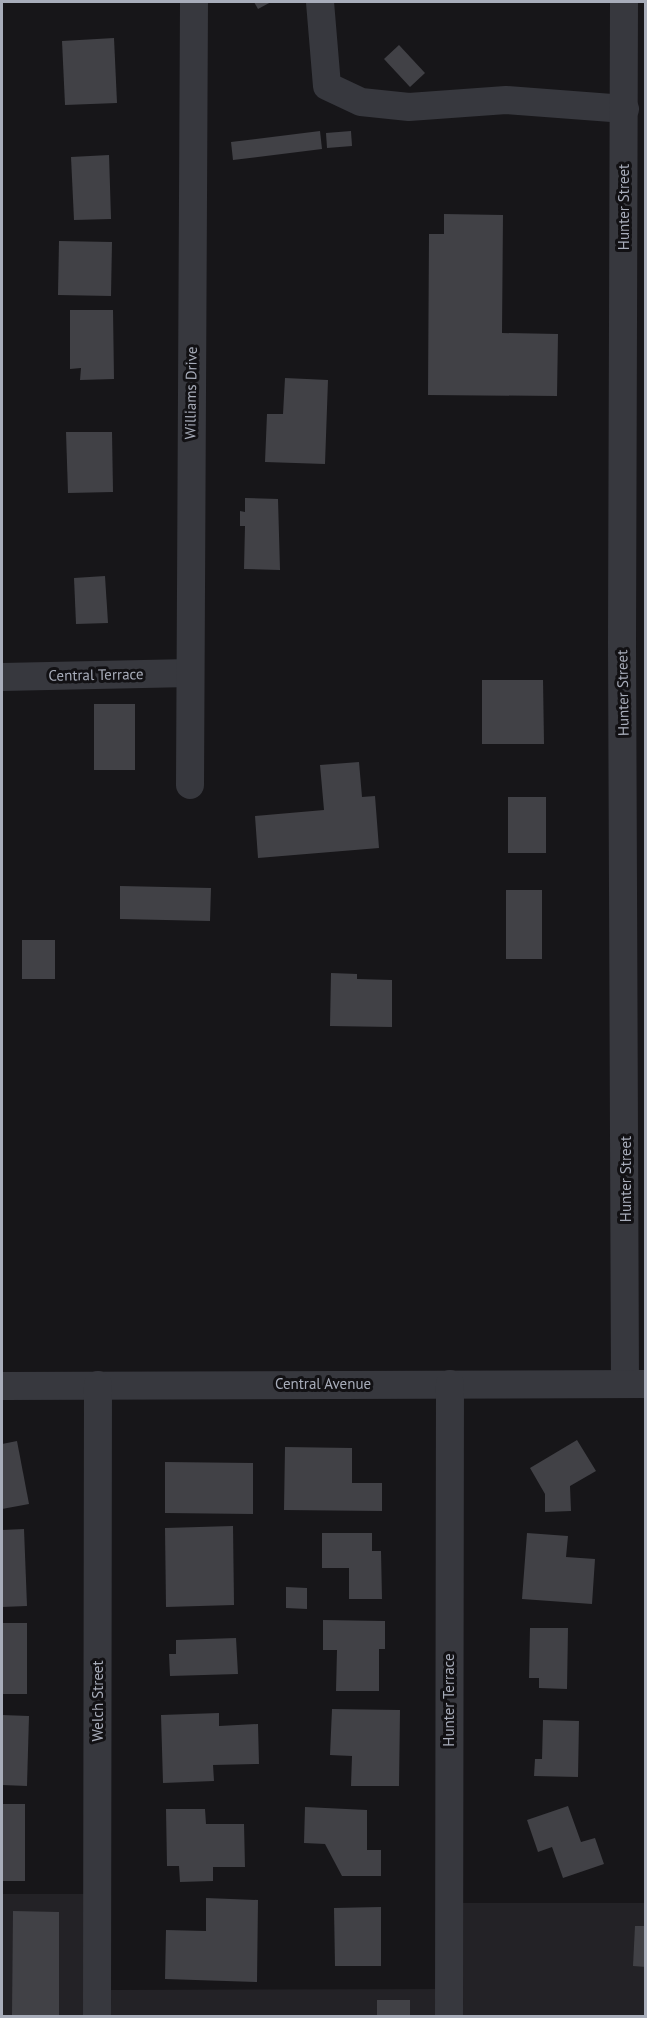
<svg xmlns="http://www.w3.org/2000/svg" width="647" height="2018" viewBox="0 0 647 2018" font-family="'PT Sans',sans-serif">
  <rect width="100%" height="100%" fill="#171619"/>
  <!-- built -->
  <path fill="#232226" d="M2,1894H106L105,1990L455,1989L457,1903H645V2016H2Z"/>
  <!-- building -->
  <g fill="#414146">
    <path d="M254,2H271L258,9Z"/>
    <path d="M114,38L117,103L65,105L62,41Z"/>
    <path d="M399,45L425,73L410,87L384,59Z"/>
    <path d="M320,131L322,149L233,160L231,142Z"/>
    <path d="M351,131L352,146L327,148L326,133Z"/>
    <path d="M109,155L111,219L74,220L71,157Z"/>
    <path d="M444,214L503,215L502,333L558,334L557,396L428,395L429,234H444Z"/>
    <path d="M59,241L112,242L111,296L58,295Z"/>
    <path d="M70,310H113L114,379L80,380L81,368L70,369Z"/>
    <path d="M285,378L328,380L325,464L265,462L267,414H283Z"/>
    <path d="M66,432H112L113,492L68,493Z"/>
    <path d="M245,498L278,499L280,570L244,569L245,526H240V511L245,512Z"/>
    <path d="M105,576L108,623L76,624L74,578Z"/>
    <path d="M482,680H543L544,744H482Z"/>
    <rect x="94" y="704" width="41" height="66"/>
    <path d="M359,762L362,797L375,796L379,848L258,858L255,816L324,810L320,765Z"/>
    <rect x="508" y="797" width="38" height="56"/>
    <path d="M120,886L211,888L210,921L120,919Z"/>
    <rect x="506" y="890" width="36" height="69"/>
    <rect x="22" y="940" width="33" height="39"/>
    <path d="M331,973L357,974V979L392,980V1027L330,1026Z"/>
    <path d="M577,1440L596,1471L570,1486L571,1511L545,1512V1494L530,1468Z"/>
    <path d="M17,1441L29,1504L2,1509V1444Z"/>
    <path d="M285,1447L352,1448V1483H382V1511L284,1510Z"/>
    <path d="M165,1462L253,1463V1514L165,1513Z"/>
    <path d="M233,1526L234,1605L166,1607L165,1528Z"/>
    <path d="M24,1529L27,1606L2,1607V1530Z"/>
    <path d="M322,1533H372V1551H381L382,1599H349V1568H322Z"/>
    <path d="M527,1533L568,1536L566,1557L595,1559L592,1604L522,1599Z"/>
    <path d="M286,1587L307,1588V1609L286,1608Z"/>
    <path d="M323,1620L385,1621V1649H379V1691H336L337,1650H323Z"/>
    <rect x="2" y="1623" width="25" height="71"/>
    <path d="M530,1628H568L567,1689L539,1688V1678H529Z"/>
    <path d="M236,1638L238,1674L170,1676L169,1654H176V1640Z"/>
    <path d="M332,1709L400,1710L399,1786H351L352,1756L330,1755Z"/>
    <path d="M219,1713V1726L258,1724L259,1764L213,1765L214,1781L163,1783L161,1715Z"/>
    <path d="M2,1715L29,1716L27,1786L2,1785Z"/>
    <path d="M543,1720L579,1721L578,1777L534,1776L535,1759H542Z"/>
    <rect x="2" y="1804" width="23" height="77"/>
    <path d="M568,1806L581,1842L595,1838L604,1864L563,1878L552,1847L538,1852L527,1820Z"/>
    <path d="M305,1807L367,1810V1850H381V1876H342L325,1844L304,1843Z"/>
    <path d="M166,1809H205L206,1824H244L245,1867H213V1881L180,1882L179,1866H167Z"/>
    <path d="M206,1898L258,1900L257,1982L165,1979L166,1930L206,1931Z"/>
    <path d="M381,1907V1966H335L334,1908Z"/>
    <path d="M13,1911L59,1912V2016H12Z"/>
    <path d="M635,1926H646V1967L633,1966Z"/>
    <rect x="377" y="2000" width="33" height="16"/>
  </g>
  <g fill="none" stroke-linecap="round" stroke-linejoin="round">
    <!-- minor -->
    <g stroke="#37383e" stroke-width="28">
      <path d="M320,2L327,86L361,102L409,107L506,100L625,109"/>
      <path d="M624,2L622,643L625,1384"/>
      <path d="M2,677L190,673"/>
      <path d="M190,785L194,2"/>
      <path d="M2,1386L646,1384"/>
      <path d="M97,2016L98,1385"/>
      <path d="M449,2016L450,1384"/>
    </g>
  </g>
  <g text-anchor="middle" stroke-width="6" stroke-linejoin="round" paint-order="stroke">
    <!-- street labels -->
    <g font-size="15" fill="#a8adba" stroke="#121114">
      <text transform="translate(624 207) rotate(-90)" y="5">Hunter Street</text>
      <text transform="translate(191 393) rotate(-89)" y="5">Williams Drive</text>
      <text transform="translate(96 675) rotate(-1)" y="5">Central Terrace</text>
      <text transform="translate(623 693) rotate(-91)" y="5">Hunter Street</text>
      <text transform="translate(626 1179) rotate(-90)" y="5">Hunter Street</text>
      <text x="323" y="1389">Central Avenue</text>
      <text transform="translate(449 1700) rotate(-90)" y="5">Hunter Terrace</text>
      <text transform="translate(98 1701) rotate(-90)" y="5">Welch Street</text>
    </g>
  </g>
  <!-- border -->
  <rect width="647" height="2018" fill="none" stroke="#a8adba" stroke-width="6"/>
</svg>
